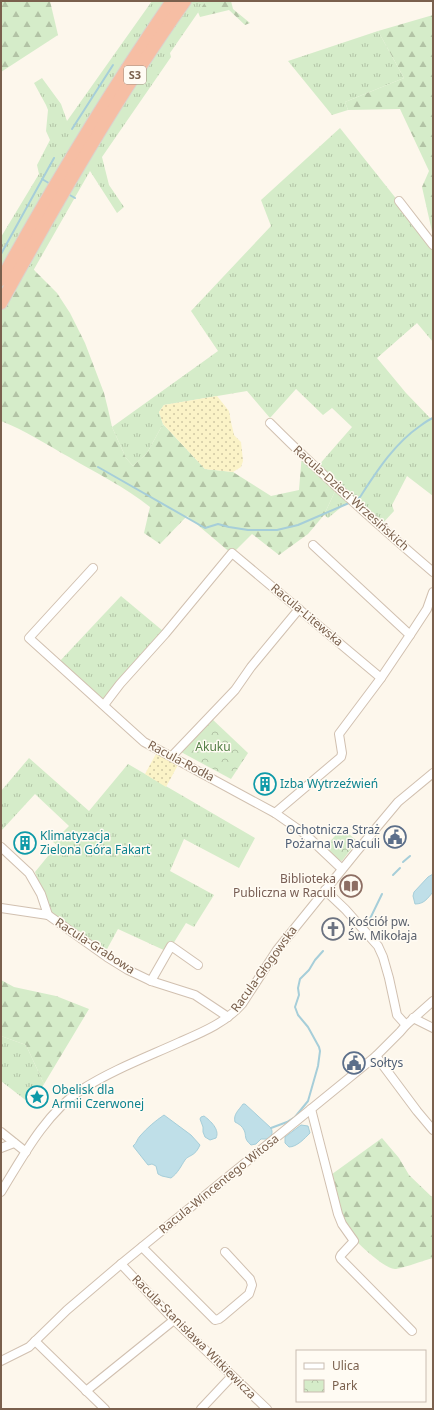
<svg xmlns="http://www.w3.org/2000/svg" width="434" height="1410" viewBox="0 0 434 1410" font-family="'Noto Sans',sans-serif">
  <defs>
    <pattern id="grass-tufts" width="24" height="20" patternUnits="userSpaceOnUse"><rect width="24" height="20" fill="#d5ecc9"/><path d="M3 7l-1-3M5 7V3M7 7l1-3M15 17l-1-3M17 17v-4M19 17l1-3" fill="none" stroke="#b2c3a5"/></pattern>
    <pattern id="forest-firs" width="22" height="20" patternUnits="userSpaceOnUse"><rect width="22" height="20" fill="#d5ecc9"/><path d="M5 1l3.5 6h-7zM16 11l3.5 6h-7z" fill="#b2c3a5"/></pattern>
    <pattern id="sand-dots" width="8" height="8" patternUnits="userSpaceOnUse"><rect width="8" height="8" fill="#fbf3c7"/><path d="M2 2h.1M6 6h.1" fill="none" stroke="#d0c8a4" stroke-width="1.8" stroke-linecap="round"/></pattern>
    <pattern id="park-crowns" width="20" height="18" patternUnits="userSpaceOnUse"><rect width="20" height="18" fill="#d5ecc9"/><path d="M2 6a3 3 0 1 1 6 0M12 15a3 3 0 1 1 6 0" fill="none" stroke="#b2c3a5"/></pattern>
  </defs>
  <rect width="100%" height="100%" fill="#fdf7ec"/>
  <!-- grass -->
  <g fill="url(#grass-tufts)">
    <path d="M152,1H206L170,53L171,57L102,157L109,185L124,207L117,213L90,171L33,271L1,340V237L39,174L37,165L50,140L46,131L48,110L46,105L34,83L42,78L61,104L67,121Z"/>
    <path d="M378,31L404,78L345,102L348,110L332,115L288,61Z"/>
    <path d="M340,128L433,245V342L417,323L377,358L406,393L430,418L433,417V496L407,476L392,505L394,511L382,524L353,501L344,505L328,518L324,515L337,487L318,466L352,427L332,408L323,415L296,389L270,418L247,391L164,405L159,412L163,424L147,453L133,466L126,458L112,427L218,351L191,311L271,226L261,200Z"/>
    <path d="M121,596L163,631L104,702L59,662Z"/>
    <path d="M29,758L89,811L128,764L255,838L239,868L184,839L170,871L214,895L194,927L186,923L168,952L118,929L106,951L51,913L35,872L57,845L53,842L69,826L35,794L1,831V791Z"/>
    <path d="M1,1036L26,1045L44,1084L35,1098L28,1102L1,1081Z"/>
  </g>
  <!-- forest -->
  <g fill="url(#forest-firs)">
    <path d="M1,1H50L58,35L1,72Z"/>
    <path d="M206,1H231L233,9L250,23L245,25L229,10L200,17L198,12Z"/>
    <path d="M433,15V236L422,187L429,171L400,109L348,110L345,102L404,78L378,31Z"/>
    <path d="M30,264L35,271L57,293L70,313L85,343L104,393L108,409L112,427L126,458L133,466L147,453L163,424L205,469L233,472L271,496L299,490L302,453L337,487L324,515L308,534L279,555L252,534L232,554L187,516L160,544L144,533L150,507C125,487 96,473 69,457C47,445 25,430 1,421V318Z"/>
    <path d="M1,980L14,987L56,996L89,1009L44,1084L26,1045L1,1036Z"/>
    <path d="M382,1138L399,1158L409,1175L433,1198V1258C425,1260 401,1269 395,1269C382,1269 343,1230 339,1219C334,1206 332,1190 328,1177Z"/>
  </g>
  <!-- sand -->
  <g fill="url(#sand-dots)">
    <path d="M217,396L229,411L231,422L234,435L241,442L243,461L241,467L233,472L205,469L163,424L159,412L164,405Z"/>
    <path d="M157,752L179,763L166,787L145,774Z"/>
  </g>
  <!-- park -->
  <g fill="url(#park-crowns)">
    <path d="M211,718L248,753L231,779L181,752Z"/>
    <path d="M342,828L357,841L342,861C335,860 330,852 326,846Z"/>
  </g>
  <!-- water -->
  <g fill="#bfdfe8" stroke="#a6ced9">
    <path d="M433,874V892C427,899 424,904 415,904L413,896L414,892L428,877Z"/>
    <path d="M243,1104H245L271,1128C273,1132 272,1136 269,1139H261L256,1144L251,1145C243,1138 247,1136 244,1130C242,1126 239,1124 235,1122C233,1114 239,1110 243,1104Z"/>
    <path d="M164,1115L191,1135L200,1145C195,1157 188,1155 185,1160C181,1166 178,1173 171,1178L162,1176L158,1174L156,1166L152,1164L148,1165L133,1146C137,1143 137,1139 140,1136C147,1128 155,1121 164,1115Z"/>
    <path d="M204,1116C211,1121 220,1130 216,1138L210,1140L205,1137L203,1132V1127L200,1119L201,1117Z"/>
    <path d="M301,1125L308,1126L310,1133C305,1138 297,1147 289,1147L285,1143V1137Z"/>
  </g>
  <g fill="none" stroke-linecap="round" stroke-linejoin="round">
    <!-- stream -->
    <g stroke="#a6ced9" stroke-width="2">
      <path d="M72,129L113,65"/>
      <path d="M42,179L52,185"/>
      <path d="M68,194L75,198"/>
      <path d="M1,254L54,158"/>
      <path d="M98,467L205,528L218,524L229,527L248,530H277L298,525L349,503"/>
      <path d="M355,500L360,497C377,471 394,444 420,426C424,423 428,420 433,418"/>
      <path d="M403,862L410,856"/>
      <path d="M393,875L400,868"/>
      <path d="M365,929L382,894"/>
      <path d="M271,1128L287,1122L295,1117L308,1101L318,1066L320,1051L319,1047L308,1027L298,1015L295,1007L299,995L298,988L300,979L309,970L315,960L323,951"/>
    </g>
    <!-- minor casing -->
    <g stroke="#d1c0b0" stroke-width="10">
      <g id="minor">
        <path d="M399,201L433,245"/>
        <path d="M270,423C322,475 377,524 433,572"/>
        <path d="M313,545L410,635"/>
        <path d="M93,568L29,638L144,742L275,813L305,834L342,869"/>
        <path d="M104,705L120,684L165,634L232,553L381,678"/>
        <path d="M172,756L235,690L251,667L299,609"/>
        <path d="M275,813L341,757L342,753L339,734L381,678L410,635L427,609L433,592"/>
        <path d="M1,847L29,873L41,894L48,915"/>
        <path d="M325,890L345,909L378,946L383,957L389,978L397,1015L406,1025"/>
        <path d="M1,908L48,915L107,957L128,970L151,981L195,995L228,1017"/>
        <path d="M151,981L171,946L198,965"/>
        <path d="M413,1018L433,1028"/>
        <path d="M376,1056L417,1111L433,1130"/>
        <path d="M311,1109L338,1214L342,1224L354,1241L341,1255L340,1257L341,1259L412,1331"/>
        <path d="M1,1132L26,1152"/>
        <path d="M1,1148L14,1143"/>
        <path d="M1,1192C23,1156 46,1113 81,1090C112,1070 147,1057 180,1042C203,1032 225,1023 242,1004L277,950L357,851L398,802L433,773"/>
        <path d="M142,1247L215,1320L219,1319L223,1316L249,1294L252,1285L250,1279L225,1252"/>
        <path d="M121,1264L174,1320L267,1409"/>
        <path d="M35,1341L105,1409"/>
        <path d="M1,1361L29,1347L67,1310L121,1264L376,1056L400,1032L406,1025L433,1001"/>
        <path d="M86,1391L174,1320"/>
        <path d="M201,1409L232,1376"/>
      </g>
    </g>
    <!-- highway casing -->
    <g stroke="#dad2cd" stroke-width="14">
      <g id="highway">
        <path d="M1,280C54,184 110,91 172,1"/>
        <path d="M1,303C58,200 117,97 185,1"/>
      </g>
    </g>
    <!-- minor -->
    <use href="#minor" stroke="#fff" stroke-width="8"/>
    <!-- highway -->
    <use href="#highway" stroke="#f6bea4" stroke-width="12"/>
  </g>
  <!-- icons -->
  <defs>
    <g id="building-ring" transform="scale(1.15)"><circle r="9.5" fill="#fffbf3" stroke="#0f9aa8" stroke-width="1.5"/><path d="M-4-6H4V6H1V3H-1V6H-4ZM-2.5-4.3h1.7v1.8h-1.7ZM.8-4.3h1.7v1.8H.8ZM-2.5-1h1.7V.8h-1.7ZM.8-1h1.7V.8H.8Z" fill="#0f9aa8"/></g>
    <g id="civic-ring" transform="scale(1.15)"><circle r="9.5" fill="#fffbf3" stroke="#5c6f8a" stroke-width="1.5"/><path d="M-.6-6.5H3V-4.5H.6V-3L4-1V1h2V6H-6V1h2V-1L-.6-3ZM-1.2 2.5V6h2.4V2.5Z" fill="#5c6f8a"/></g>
    <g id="library-ring" transform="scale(1.15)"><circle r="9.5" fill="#fffbf3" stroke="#8d6e63" stroke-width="1.5"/><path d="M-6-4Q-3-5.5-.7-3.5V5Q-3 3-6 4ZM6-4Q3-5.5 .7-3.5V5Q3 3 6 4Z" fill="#8d6e63"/></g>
    <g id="church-ring" transform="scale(1.15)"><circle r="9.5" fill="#fffbf3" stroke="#6b7280" stroke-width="1.5"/><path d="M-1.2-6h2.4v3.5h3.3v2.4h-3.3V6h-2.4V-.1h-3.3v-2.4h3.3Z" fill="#6b7280"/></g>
    <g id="sight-ring" transform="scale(1.15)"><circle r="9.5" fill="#fffbf3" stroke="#0f9aa8" stroke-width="1.5"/><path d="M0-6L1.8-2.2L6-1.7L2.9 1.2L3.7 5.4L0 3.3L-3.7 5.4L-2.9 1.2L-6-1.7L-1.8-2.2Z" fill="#0f9aa8"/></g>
  </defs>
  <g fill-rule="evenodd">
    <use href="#building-ring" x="265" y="784"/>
    <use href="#civic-ring" x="395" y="837"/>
    <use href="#building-ring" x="25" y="843"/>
    <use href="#library-ring" x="351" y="886"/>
    <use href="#church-ring" x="333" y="929"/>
    <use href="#civic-ring" x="354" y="1063"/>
    <use href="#sight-ring" x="37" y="1097"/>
  </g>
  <g text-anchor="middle" stroke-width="3" stroke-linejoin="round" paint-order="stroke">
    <!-- shield labels -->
    <rect fill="#fffbf3" stroke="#a28e7f" stroke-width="1" x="124" y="66" width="22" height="18" rx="3"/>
    <g font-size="11" font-weight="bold" fill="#7a604d">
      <text x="135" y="79">S3</text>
    </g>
    <!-- street labels -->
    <g font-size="12" fill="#7a604d" stroke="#fffbf3">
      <text transform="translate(351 498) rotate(42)" y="4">Racula-Dzieci Wrzesińskich</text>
      <text transform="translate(307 615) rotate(40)" y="4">Racula-Litewska</text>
      <text transform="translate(181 761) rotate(28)" y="4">Racula-Rodła</text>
      <text transform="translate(95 946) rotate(33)" y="4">Racula-Grabowa</text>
      <text transform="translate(264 969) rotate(-54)" y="4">Racula-Głogowska</text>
      <text transform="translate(219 1184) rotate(-39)" y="4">Racula-Wincentego Witosa</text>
      <text transform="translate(194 1337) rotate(45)" y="4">Racula-Stanisława Witkiewicza</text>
    </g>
    <!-- park labels -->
    <g font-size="12" fill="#537f45" stroke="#fffbf3">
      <text x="213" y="751">Akuku</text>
    </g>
    <!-- culture labels -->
    <g font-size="12" fill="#0d838f" stroke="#fffbf3" text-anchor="start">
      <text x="280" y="788">Izba Wytrzeźwień</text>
      <text x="40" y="840">Klimatyzacja<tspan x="40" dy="14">Zielona Góra Fakart</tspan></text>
      <text x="52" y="1094">Obelisk dla<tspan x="52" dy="14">Armii Czerwonej</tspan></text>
    </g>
    <!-- service labels -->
    <g font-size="12" fill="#4e5e75" stroke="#fffbf3" text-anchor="end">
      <text x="380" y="834">Ochotnicza Straż<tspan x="380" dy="14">Pożarna w Raculi</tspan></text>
      <text x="370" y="1067" text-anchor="start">Sołtys</text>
    </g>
    <!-- education labels -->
    <g font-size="12" fill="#785e54" stroke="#fffbf3" text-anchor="end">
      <text x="336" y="883">Biblioteka<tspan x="336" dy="14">Publiczna w Raculi</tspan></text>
    </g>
    <!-- worship labels -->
    <g font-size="12" fill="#5b616d" stroke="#fffbf3" text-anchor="start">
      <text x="348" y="926">Kościół pw.<tspan x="348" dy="14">Św. Mikołaja</tspan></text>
    </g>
  </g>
  <!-- border -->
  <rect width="434" height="1410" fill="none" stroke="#7a604d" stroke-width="4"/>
  <!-- legend -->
  <rect x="296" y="1350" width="130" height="52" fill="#fffbf3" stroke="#cabdb1"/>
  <rect x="304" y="1363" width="20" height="6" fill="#ffffff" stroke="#cabdb1"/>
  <text x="332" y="1370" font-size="12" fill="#7a604d">Ulica</text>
  <rect x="304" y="1380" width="20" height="12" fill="url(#park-crowns)" stroke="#cabdb1"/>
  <text x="332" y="1390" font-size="12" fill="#7a604d">Park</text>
</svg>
